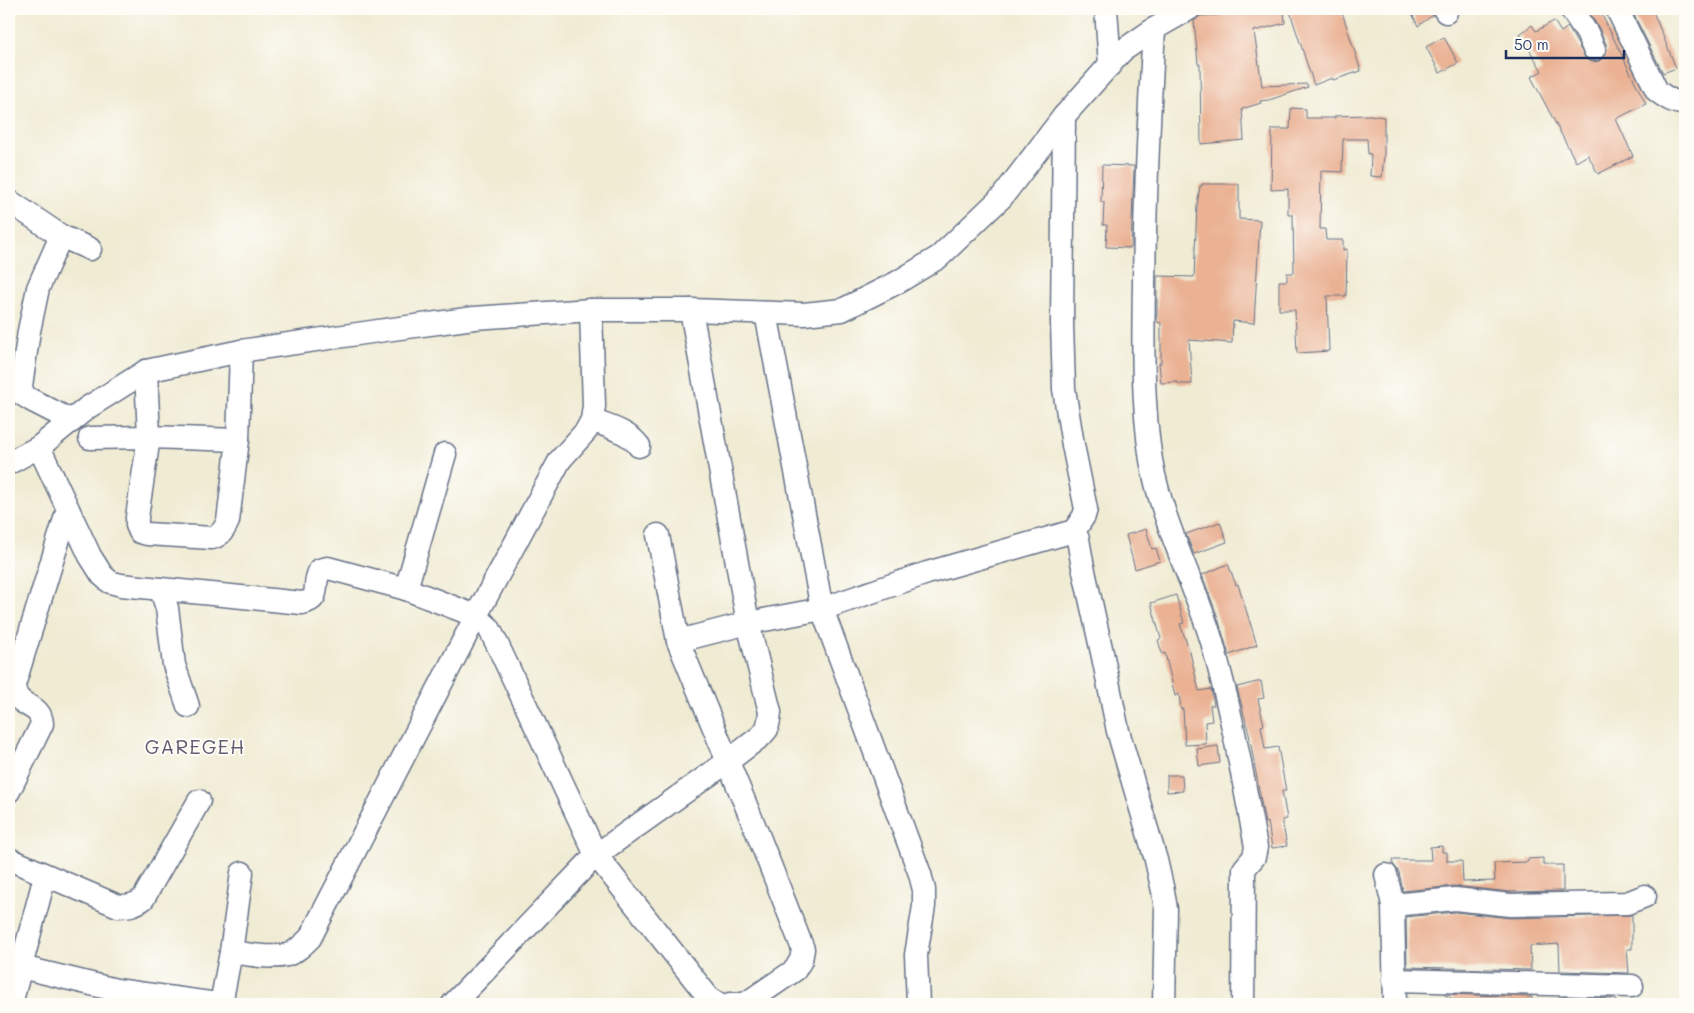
<svg xmlns="http://www.w3.org/2000/svg" width="1694" height="1013" viewBox="0 0 1694 1013" font-family="Mali,sans-serif">
  <rect width="100%" height="100%" fill="#fdfcf7"/>
  <filter id="ink" filterUnits="userSpaceOnUse"><feTurbulence type="fractalNoise" baseFrequency=".02" numOctaves="2"/><feDisplacementMap in="SourceGraphic" scale="10" xChannelSelector="R" yChannelSelector="G"/><feConvolveMatrix kernelMatrix="1 2 1 2 8 2 1 2 1" color-interpolation-filters="sRGB"/></filter>
  <filter id="wash" filterUnits="userSpaceOnUse"><feTurbulence type="fractalNoise" baseFrequency=".0096" numOctaves="4" result="noise"/><feDisplacementMap in="SourceGraphic" scale="20" xChannelSelector="R" yChannelSelector="G"/><feGaussianBlur stdDeviation="1.12" result="paint"/><feColorMatrix in="noise" values="0 0 0 0 0 0 0 0 0 0 0 0 0 0 0 0 0 1.4 0 .05"/><feComposite in="paint" operator="in"/></filter>
  <g filter="url(#wash)">
    <rect width="100%" height="100%" fill="#f0ebd3"/>
    <g id="blocks">
      <!-- building -->
      <g fill="#eab193">
        <path d="M1217,9H1284L1285,23L1254,31L1262,86L1307,84L1308,87L1269,100L1260,101L1261,103L1242,109L1244,140L1201,144L1200,64H1198L1194,21L1200,16L1218,15Z"/>
        <path d="M1289,9H1341L1361,71L1333,80L1332,78L1314,85Z"/>
        <path d="M1410,9H1431L1433,15L1418,26Z"/>
        <path d="M1599,9L1646,104L1616,119L1633,156L1598,174L1588,155L1576,162L1531,77L1542,71L1520,34L1532,25L1536,31L1554,21L1561,32L1568,27L1586,59L1592,62L1599,61L1605,56L1607,50L1606,44L1599,28L1590,14Z"/>
        <path d="M1631,9H1652L1676,68L1663,73Z"/>
        <path d="M1444,37L1458,63L1440,73L1426,47Z"/>
        <path d="M1291,108L1306,109V118H1335V116L1369,115L1384,117V154L1382,177L1370,176L1371,154H1368L1367,139H1343L1342,172L1321,171L1320,229H1325L1326,240H1343V250L1347,249L1346,296H1327L1329,351L1297,353L1295,310H1279V281H1287V273H1294L1293,215H1288V189L1271,190L1272,129H1290Z"/>
        <path d="M1102,165L1134,166L1131,248L1106,247L1107,225H1103L1104,202H1101Z"/>
        <path d="M1202,184H1239V219L1260,220L1254,323L1233,321L1232,343L1189,340L1192,384H1178V382L1161,383L1159,363H1161V323L1157,322V276L1194,277L1197,205L1200,186H1202Z"/>
        <path d="M1220,522L1227,542L1194,554L1186,534Z"/>
        <path d="M1146,529L1152,549L1156,548L1160,561L1135,569L1126,535Z"/>
        <path d="M1228,564L1236,585L1238,584L1257,645L1229,655L1217,615L1202,575Z"/>
        <path d="M1176,595L1184,623L1180,624L1190,652L1199,691L1211,689L1214,705H1210L1212,721L1205,722L1206,744L1185,745L1183,709L1181,710L1179,694L1175,696L1165,653L1162,654L1158,640L1161,639L1151,603Z"/>
        <path d="M1261,681L1264,698L1258,699L1264,725L1261,726L1265,749L1278,747L1286,791H1282L1287,819L1282,820L1287,846L1272,848L1268,822L1265,823L1249,734L1237,687Z"/>
        <path d="M1218,746L1220,763L1199,766L1197,749Z"/>
        <path d="M1167,775H1182L1183,791L1167,792Z"/>
        <path d="M1442,846V852H1447V861H1462L1463,882L1495,881L1494,863L1528,862V859L1543,858V865H1563V891L1511,892L1454,886L1403,891L1399,872L1393,864L1392,860H1431L1430,847Z"/>
        <path d="M1455,912L1510,918L1632,915V949H1627L1629,973L1560,971L1559,944L1530,946L1531,970L1407,967L1406,917Z"/>
        <path d="M1443,994L1532,997V1004H1463Z"/>
        <path d="M1563,997L1616,999V1004H1563Z"/>
      </g>
    </g>
  </g>
  <g filter="url(#ink)">
    <use href="#blocks" fill-opacity="0" stroke="#667187" stroke-width="1"/>
    <g fill="none" stroke-linecap="round" stroke-linejoin="round">
      <!-- minor casing -->
      <g stroke="#667187" stroke-width="25">
        <g id="minor">
          <path d="M1106,9L1110,65"/>
          <path d="M1444,9L1446,12"/>
          <path d="M1571,9L1587,33L1594,49"/>
          <path d="M1617,9L1657,91C1665,97 1675,104 1685,103"/>
          <path d="M1154,29C1149,114 1145,199 1144,284C1143,341 1142,403 1151,460C1162,523 1194,581 1212,642C1231,709 1243,778 1256,847L1254,857L1244,869L1243,1004"/>
          <path d="M1064,116L1062,323L1064,389L1073,445L1086,509L1084,516L1074,531"/>
          <path d="M9,201L61,236L90,249"/>
          <path d="M61,236L38,288L29,331L21,386L23,395L31,400L72,421"/>
          <path d="M766,313L822,609L920,874L924,890V906L916,955L918,1004"/>
          <path d="M146,371L149,437L137,517V525L140,532L147,534L212,538C221,535 224,530 228,521L238,440L241,351"/>
          <path d="M592,420C608,427 628,431 639,446"/>
          <path d="M90,438L149,437L238,440"/>
          <path d="M39,447L90,556L102,575L110,582L121,585L302,603C323,599 311,586 320,570L328,568L406,589L476,616L489,628L499,648L596,855L709,998L719,1004"/>
          <path d="M9,463L39,447L87,408L146,371L241,351L378,331L474,318L591,310H691L804,314L842,310L898,282L939,257L1002,197L1064,116L1122,51L1154,29L1189,9"/>
          <path d="M658,535L678,641L759,837L803,949L801,960L795,970L745,1004H730"/>
          <path d="M406,589L445,454"/>
          <path d="M161,590L167,608L174,665L188,706"/>
          <path d="M678,641L748,623L822,609L927,573L1074,531L1078,539L1082,562L1103,657L1118,731L1156,860L1163,891L1166,909L1164,1004"/>
          <path d="M9,791L42,724C41,701 15,710 14,685L68,509"/>
          <path d="M9,859L118,906C129,906 135,905 143,899L199,801"/>
          <path d="M1386,875L1393,905L1395,1004"/>
          <path d="M1393,905L1455,899L1510,905L1627,903L1645,896"/>
          <path d="M231,952C248,954 270,959 287,955C296,952 303,945 310,938L476,616L560,460L586,431L592,420L594,406L591,310"/>
          <path d="M21,967L116,990L217,1004"/>
          <path d="M1394,980L1632,986"/>
          <path d="M11,1004L45,876"/>
          <path d="M221,1004L231,952L242,873"/>
          <path d="M453,1004L596,855L727,762L761,736L767,729L769,720L770,712L748,623L691,310"/>
        </g>
      </g>
      <!-- minor -->
      <use href="#minor" stroke="#fff" stroke-width="22"/>
    </g>
  </g>
  <g text-anchor="middle" stroke-width="4" stroke-linejoin="round" paint-order="stroke">
    <!-- quarter labels -->
    <g font-size="20" letter-spacing="1" fill="#635c71" stroke="#fdfcf7">
      <text x="195" y="754">GAREGEH</text>
    </g>
  </g>
  <!-- margin -->
  <rect width="1694" height="1013" fill="none" stroke="#fdfcf7" stroke-width="30"/>
  <!-- scale -->
  <path d="M1506 50v8h118v-8" fill="none" stroke="#1b2f5e" stroke-width="2.5"/>
  <text x="1514" y="50" font-size="15" fill="#1b2f5e" stroke="#fdfcf7" stroke-width="4" paint-order="stroke">50 m</text>
</svg>
